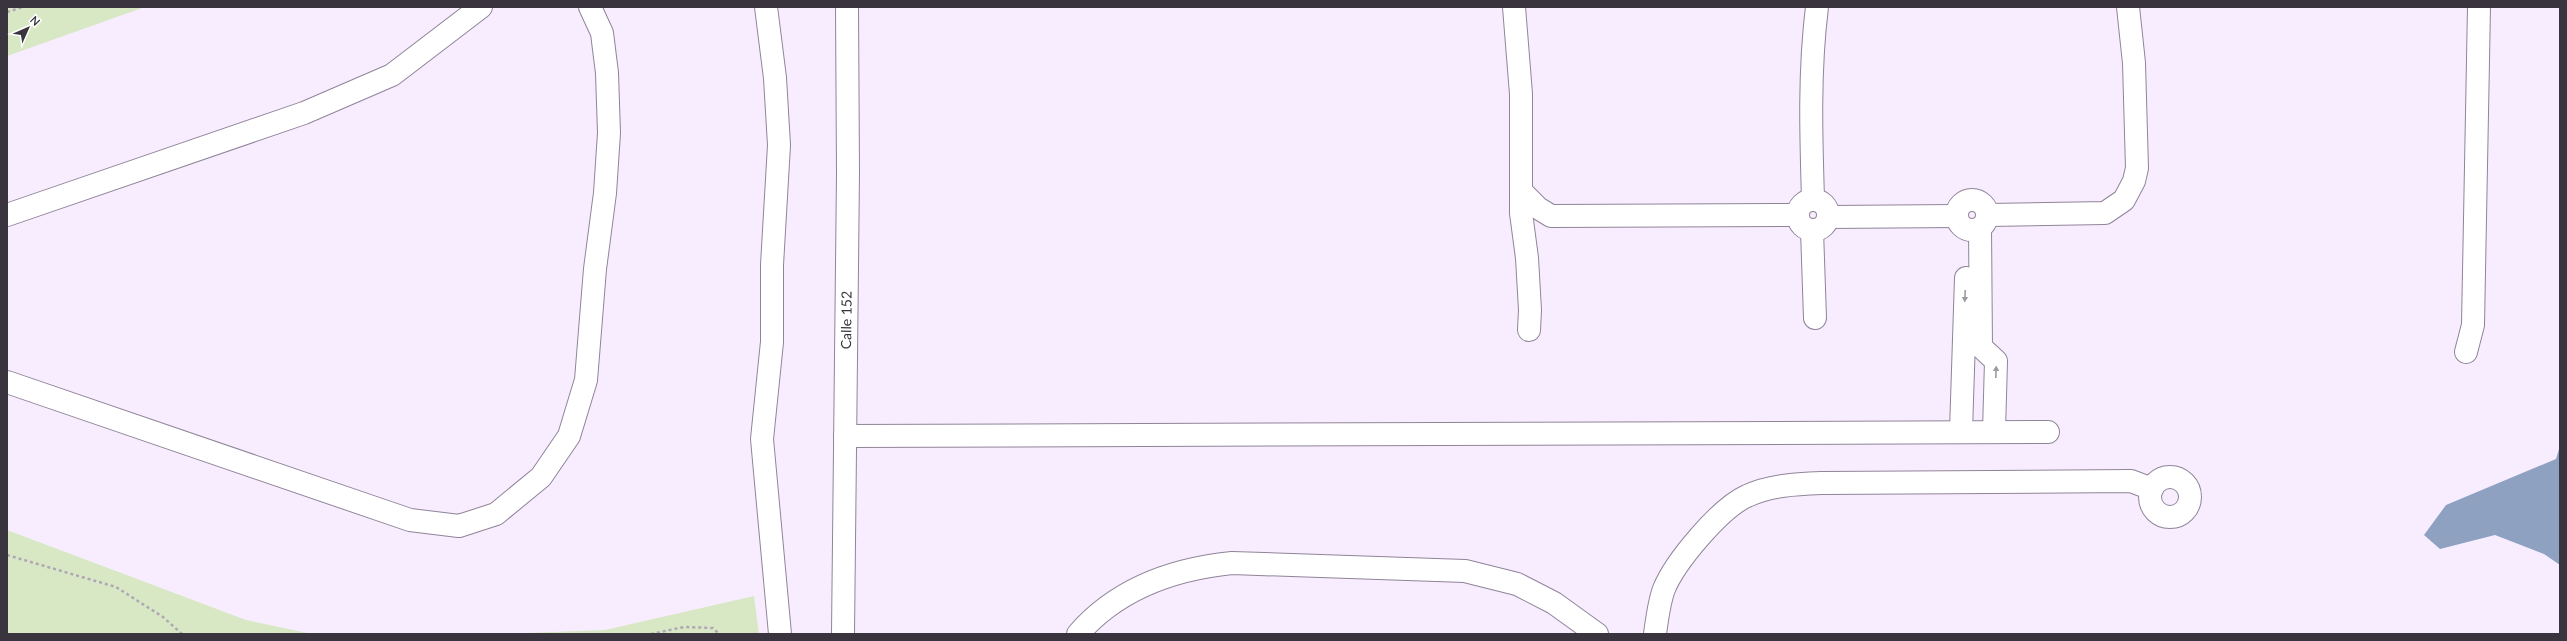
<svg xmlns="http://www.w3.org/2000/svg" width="2567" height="641" viewBox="0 0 2567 641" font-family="Lato,sans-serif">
  <rect width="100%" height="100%" fill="#f7edff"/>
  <!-- green -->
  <g fill="#d8e8c4">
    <path d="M7,7H145L7,56Z"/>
    <path d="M7,530L246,620L312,634H7Z"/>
    <path d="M754,596L759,634H501L605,630Z"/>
  </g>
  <!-- water -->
  <path fill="#8ea1c1" d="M2560,446V565L2544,554L2495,535L2440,549L2424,535L2446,505L2556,459Z"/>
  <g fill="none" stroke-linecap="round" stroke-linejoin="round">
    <!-- minor casing -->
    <g stroke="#908499" stroke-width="24">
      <g id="minor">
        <path d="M766,7L775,78L779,145L772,265V342L762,439L780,634"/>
        <path d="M1514,7L1521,94V213L1527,258L1530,310L1529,330"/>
        <path d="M1521,191L1538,208L1551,216L1797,215"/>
        <path d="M1813,199C1811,135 1809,71 1817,7"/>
        <circle cx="1813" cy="215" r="15"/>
        <circle cx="1972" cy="215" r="15"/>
        <path d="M7,215L304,113L392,75L481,7"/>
        <path d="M1988,215L2105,213L2124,200L2134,181L2137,168L2134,63L2128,7"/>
        <path d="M1828,217L1957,216"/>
        <path d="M1980,228L1981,347L1996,361L1994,431"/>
        <path d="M1812,230L1815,318"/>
        <path d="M2466,352L2473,325L2479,7"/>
        <path d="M7,382L410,520L459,526L496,514L541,477L569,436L586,380L595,269L605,193L609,133L607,73L602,33L590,7"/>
        <path d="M1961,431L1966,278"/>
        <path d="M845,436L2048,432"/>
        <circle cx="2170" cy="497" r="20"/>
        <path id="s1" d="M843,634L848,173L847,7"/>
        <path d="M1078,634C1118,588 1173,569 1232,563L1465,571L1517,584L1554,603L1597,634"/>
        <path d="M1655,634C1657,620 1659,602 1664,589C1675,562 1720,508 1747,496C1770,485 1797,484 1822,483L2131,481L2152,489"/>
      </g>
    </g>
    <!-- path -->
    <g stroke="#afa7b5" stroke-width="2.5" stroke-dasharray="3 3" stroke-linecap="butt">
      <path d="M7,12L23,7"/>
      <path d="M7,555L116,587L163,617L182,634"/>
      <path d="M651,634L684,627L713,628L719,634"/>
    </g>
    <!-- minor -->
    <use href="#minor" stroke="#fff" stroke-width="22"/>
  </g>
  <!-- one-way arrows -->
  <defs><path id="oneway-solid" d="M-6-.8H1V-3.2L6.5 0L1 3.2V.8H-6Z"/></defs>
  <g fill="#9c9a9e">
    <use href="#oneway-solid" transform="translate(1965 296) rotate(92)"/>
    <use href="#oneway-solid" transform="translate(1996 372) rotate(-88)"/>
  </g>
  <g text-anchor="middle" stroke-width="3" stroke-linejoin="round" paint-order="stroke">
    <!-- street labels -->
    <g font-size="14" fill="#39343d" stroke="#fff">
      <text dy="5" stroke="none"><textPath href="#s1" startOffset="314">Calle 152</textPath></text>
    </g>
  </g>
  <!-- border -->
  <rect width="2567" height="641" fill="none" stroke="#39343d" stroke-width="16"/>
  <!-- north arrow -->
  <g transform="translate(28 28) rotate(45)" stroke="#ffffff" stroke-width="3" paint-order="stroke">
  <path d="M0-3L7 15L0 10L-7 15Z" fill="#39343d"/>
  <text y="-6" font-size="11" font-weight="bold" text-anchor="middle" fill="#39343d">N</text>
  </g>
</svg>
